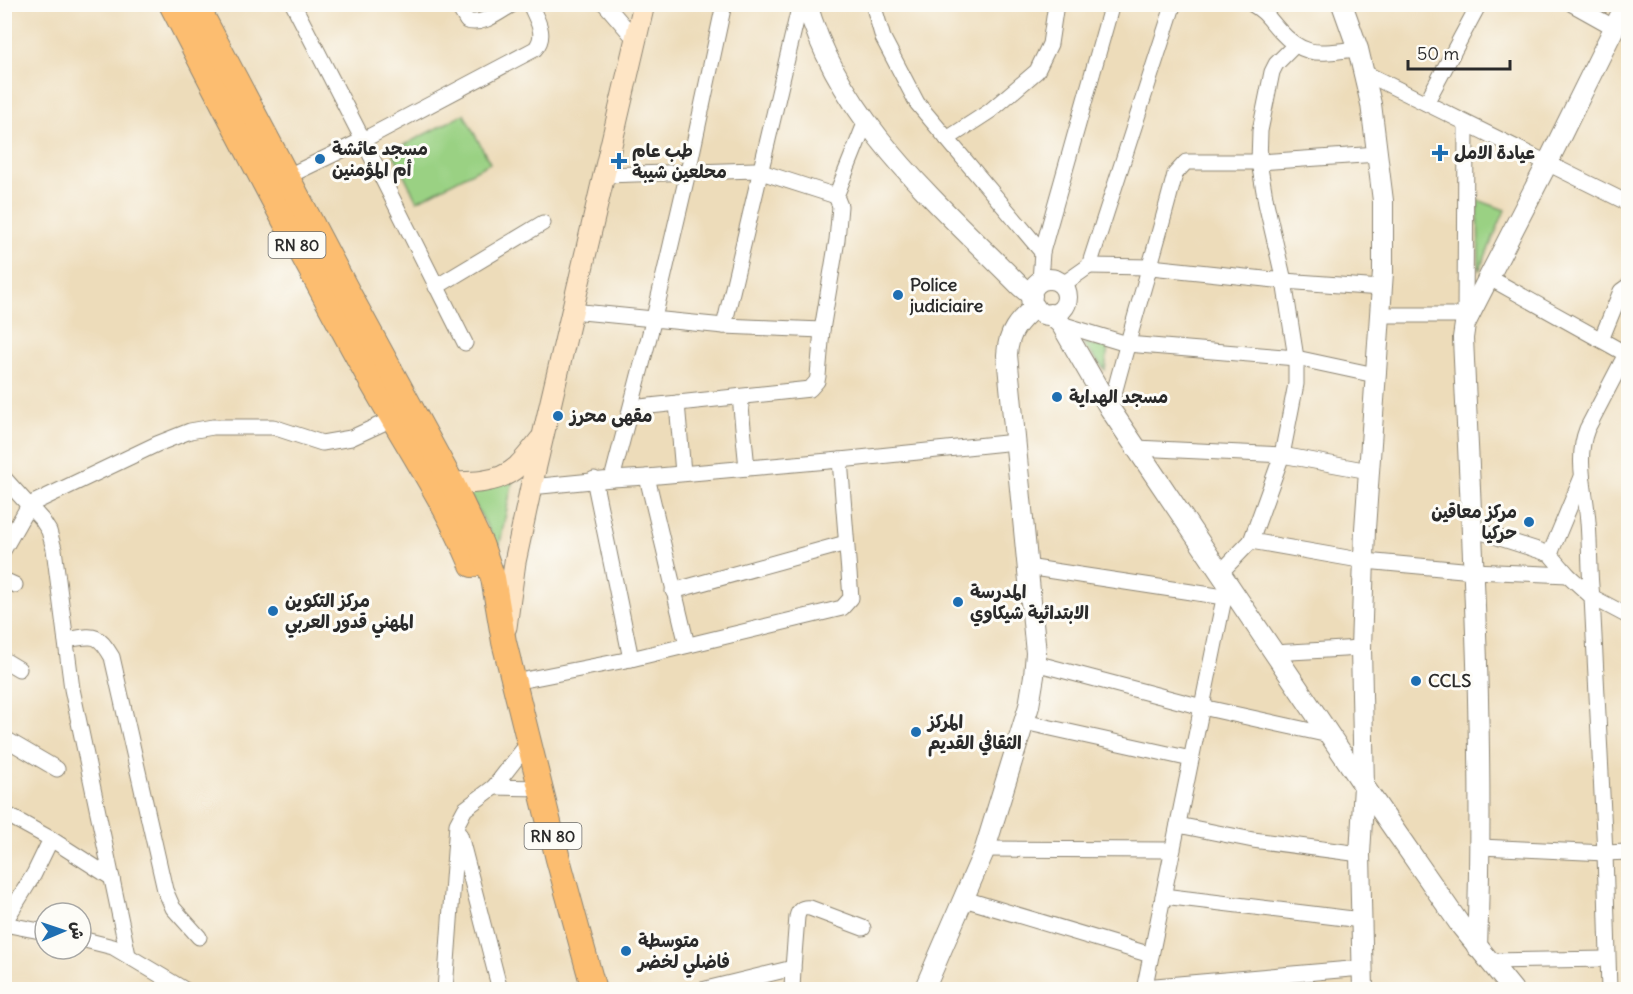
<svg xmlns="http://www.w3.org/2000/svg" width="1633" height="994" viewBox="0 0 1633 994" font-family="Delius,'Playpen Sans Arabic',sans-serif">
  <rect width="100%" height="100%" fill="#fdfcf7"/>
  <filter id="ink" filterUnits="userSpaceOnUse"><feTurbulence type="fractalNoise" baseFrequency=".0167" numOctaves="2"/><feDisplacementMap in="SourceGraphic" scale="12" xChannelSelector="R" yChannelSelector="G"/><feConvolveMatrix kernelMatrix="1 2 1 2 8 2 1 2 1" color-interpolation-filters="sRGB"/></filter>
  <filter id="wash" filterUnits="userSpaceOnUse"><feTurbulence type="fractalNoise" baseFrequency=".008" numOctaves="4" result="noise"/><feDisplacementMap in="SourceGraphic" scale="24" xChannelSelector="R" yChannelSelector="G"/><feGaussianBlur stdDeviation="1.35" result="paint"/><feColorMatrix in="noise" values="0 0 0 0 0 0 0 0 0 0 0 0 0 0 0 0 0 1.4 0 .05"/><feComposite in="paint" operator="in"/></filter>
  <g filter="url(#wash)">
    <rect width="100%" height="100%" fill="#eddcba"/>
    <!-- green -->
    <g fill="#9ad183" stroke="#627e57" stroke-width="1.5">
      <path d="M464,114L490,163L417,201L392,151Z"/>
      <path d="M1478,200L1505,210L1479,271Z"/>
      <path d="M1082,343L1108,347L1105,370Z"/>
      <path d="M514,474L499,548L468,492Z"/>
    </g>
  </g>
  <g filter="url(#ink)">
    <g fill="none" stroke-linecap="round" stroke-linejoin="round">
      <!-- minor casing -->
      <g stroke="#8c8472" stroke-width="17">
        <g id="minor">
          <path d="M293,4L363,140L535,49C548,35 536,19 530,4"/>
          <path d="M457,4L467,21C483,26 499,12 513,4"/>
          <path d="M605,4L636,40"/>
          <path d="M873,4L883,38L917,103L1042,252"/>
          <path d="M1252,4C1266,12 1269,19 1279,30C1306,60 1322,52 1358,49"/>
          <path d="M1572,4L1615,28"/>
          <path d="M1295,45L1276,64L1272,72L1260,131L1259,162L1266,203L1284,281L1296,358V384L1282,455L1251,541L1365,561L1473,571L1568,575"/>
          <path d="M1363,72L1628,203"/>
          <path d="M1426,103L1479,4"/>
          <path d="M947,139L990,111L1037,71L1050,44L1056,4"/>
          <path d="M606,175L755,170L836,196L866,121"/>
          <path d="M282,179L363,140L465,343"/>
          <path d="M1089,266L1151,267L1284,281L1381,288"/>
          <path d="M1488,277L1628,355"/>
          <path d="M1040,281L1042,252L1112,4"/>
          <path d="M1062,285L1089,266L1173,6"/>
          <path d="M436,287L543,223"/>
          <path d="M572,311L724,326L822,330"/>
          <path d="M1379,315H1465"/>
          <path d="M1465,322L1466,124"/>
          <path d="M1061,324L1127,344L1296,358L1375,375"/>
          <path d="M724,326L800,4"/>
          <path d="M1601,340L1621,291L1628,286"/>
          <path d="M1626,354L1587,429C1575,459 1586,491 1588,522C1590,547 1589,572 1592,597L1628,616"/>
          <path d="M740,397L747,468"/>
          <path d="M677,403L683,473"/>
          <path d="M631,408L810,389L817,381L818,376L822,330L837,240L840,206L836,196"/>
          <path d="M1110,409C1130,330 1155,253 1175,174L1186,162H1259L1378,154"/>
          <path d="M1136,448L1282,455L1369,471"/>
          <path d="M4,478L42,520L49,531L54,549L72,689L128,955"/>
          <path d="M594,479L631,659"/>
          <path d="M612,479L647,477"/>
          <path d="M531,487L612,479L654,318L688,172L724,4"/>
          <path d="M1472,529L1550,554L1568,575L1592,597L1605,853L1609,990"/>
          <path d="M4,549L29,505L157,444L190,431L213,427H273L322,443L351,438L392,419"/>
          <path d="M1550,554L1582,477"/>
          <path d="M1027,567L1224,597"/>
          <path d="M1220,573L1251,541"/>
          <path d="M4,580L15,585"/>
          <path d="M673,591L846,543"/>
          <path d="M66,640C93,636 97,631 112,657L165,890L173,908L199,937"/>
          <path d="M687,645L647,477L840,460L1015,442"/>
          <path d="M1273,653L1361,648"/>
          <path d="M4,660L19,669"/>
          <path d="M1035,663L1202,707L1329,735"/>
          <path d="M514,682L631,659L842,608L851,598L840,460"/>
          <path d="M1024,722L1191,759"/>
          <path d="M4,738L57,769"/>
          <path d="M529,742L494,787L541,788"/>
          <path d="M4,813L51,839L34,874L4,923"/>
          <path d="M1178,825L1253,840L1360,854"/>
          <path d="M460,835L500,990"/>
          <path d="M51,839L112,878"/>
          <path d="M1481,847L1605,853L1628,852"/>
          <path d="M985,849L1173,850"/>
          <path d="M1163,896L1361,920"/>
          <path d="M964,899L1151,955"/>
          <path d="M4,924L45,932"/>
          <path d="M81,939L113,947L185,990"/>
          <path d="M1489,961L1607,959"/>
          <path d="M793,968L797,917C799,909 802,907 810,908L863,928"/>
          <path d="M1144,987L1362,968"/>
          <path d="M445,990L457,824L465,809L494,787"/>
          <path d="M702,990L793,968L792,990"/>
          <path d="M1144,990L1227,584"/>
        </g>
      </g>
      <!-- tertiary casing -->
      <g stroke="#8c8472" stroke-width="22">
        <g id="tertiary">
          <path d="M807,4C840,121 938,203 1020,286L1032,296"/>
          <path d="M1342,4L1358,49L1371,104L1383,201V272L1365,529L1361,648L1364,786L1360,854L1363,990"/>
          <circle cx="1049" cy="297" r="18"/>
          <path d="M1050,314L1061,324L1110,409L1364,786L1461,926L1513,990"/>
          <path d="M1477,947C1485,744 1472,541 1463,338L1465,324L1472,310L1548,162L1626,4"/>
          <path d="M924,990L985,849L1029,706L1034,676L1036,653L1007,355C1008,333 1018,321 1035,307"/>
        </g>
      </g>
      <!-- secondary casing -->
      <g stroke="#8c8472" stroke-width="23">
        <g id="secondary">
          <path d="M436,482C463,483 497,486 518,466C526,458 533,449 540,440"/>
          <path d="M506,627L515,562L531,487L644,4"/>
        </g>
      </g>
      <!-- primary casing -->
      <g stroke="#8c8472" stroke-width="26">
        <g id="primary">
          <path d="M171,4C235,128 300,252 367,374C402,437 444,498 472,565"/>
          <path d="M196,4L349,294L452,483L481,544L493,578L504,642L558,859L594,990"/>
        </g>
      </g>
      <!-- minor -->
      <use href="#minor" stroke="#fff" stroke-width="15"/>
      <!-- tertiary -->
      <use href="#tertiary" stroke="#fff" stroke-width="20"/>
      <!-- secondary -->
      <use href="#secondary" stroke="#fee5c5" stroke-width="21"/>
      <!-- primary -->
      <use href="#primary" stroke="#fcbd6f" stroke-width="24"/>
    </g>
  </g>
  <!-- markers -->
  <g fill="#1f6fb2" stroke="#fdfcf7" stroke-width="2">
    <path d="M1437 144h6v6h6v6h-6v6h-6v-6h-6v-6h6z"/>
    <circle cx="320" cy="159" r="6"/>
    <path d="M616 152h6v6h6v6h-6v6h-6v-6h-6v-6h6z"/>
    <circle cx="898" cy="295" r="6"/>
    <circle cx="1057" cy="397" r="6"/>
    <circle cx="558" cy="416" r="6"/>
    <circle cx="1529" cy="522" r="6"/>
    <circle cx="958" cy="602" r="6"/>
    <circle cx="273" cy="611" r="6"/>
    <circle cx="1416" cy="681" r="6"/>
    <circle cx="916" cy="732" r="6"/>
    <circle cx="626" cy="951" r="6"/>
  </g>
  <g text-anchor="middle" stroke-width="6" stroke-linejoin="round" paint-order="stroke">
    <!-- shield labels -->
    <g fill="#fdfcf7" stroke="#6a6a68" stroke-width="1.5">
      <rect x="268.5" y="232" width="57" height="26" rx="4.5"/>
      <rect x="524.5" y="823" width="57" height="26" rx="4.5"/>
    </g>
    <g font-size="16" font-weight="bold" fill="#2b2b2b">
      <text x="297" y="251">RN 80</text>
      <text x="553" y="842">RN 80</text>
    </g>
    <!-- poi labels -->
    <g font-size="18" font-weight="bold" fill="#2b2b2b" stroke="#fdfcf7" text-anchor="start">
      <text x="332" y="155">مسجد عائشة<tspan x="332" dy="21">أم المؤمنين</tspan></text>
      <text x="632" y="157">طب عام<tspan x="632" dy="21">محلعين شيبة</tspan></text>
      <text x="1454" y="159">عيادة الامل</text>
      <text x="910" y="291">Police<tspan x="910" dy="21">judiciaire</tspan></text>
      <text x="1069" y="403">مسجد الهداية</text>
      <text x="570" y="422">مقهى محرز</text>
      <text x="1517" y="518" text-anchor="end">مركز معاقين<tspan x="1517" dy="21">حركيا</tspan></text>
      <text x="970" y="598">المدرسة<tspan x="970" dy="21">الابتدائية شيكاوي</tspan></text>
      <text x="285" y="607">مركز التكوين<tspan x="285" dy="21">المهني قدور العربي</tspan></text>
      <text x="1428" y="687">CCLS</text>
      <text x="928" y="728">المركز<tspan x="928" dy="21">الثقافي القديم</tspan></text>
      <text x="638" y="947">متوسطة<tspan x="638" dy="21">فاضلي لخضر</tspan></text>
    </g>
  </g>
  <!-- margin -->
  <rect width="1633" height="994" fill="none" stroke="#fdfcf7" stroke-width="24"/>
  <!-- north arrow -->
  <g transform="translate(63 931) rotate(88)"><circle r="28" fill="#fdfcf7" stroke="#a9a8a5" stroke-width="1.5"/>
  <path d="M0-4.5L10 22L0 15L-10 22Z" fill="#1f6fb2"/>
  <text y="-9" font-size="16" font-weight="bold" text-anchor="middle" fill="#2b2b2b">ش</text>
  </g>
  <!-- scale -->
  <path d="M1408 60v9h102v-9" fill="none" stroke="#2b2b2b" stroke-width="3"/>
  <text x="1417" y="60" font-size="18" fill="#2b2b2b" stroke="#fdfcf7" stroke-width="4.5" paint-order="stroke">50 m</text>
</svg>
